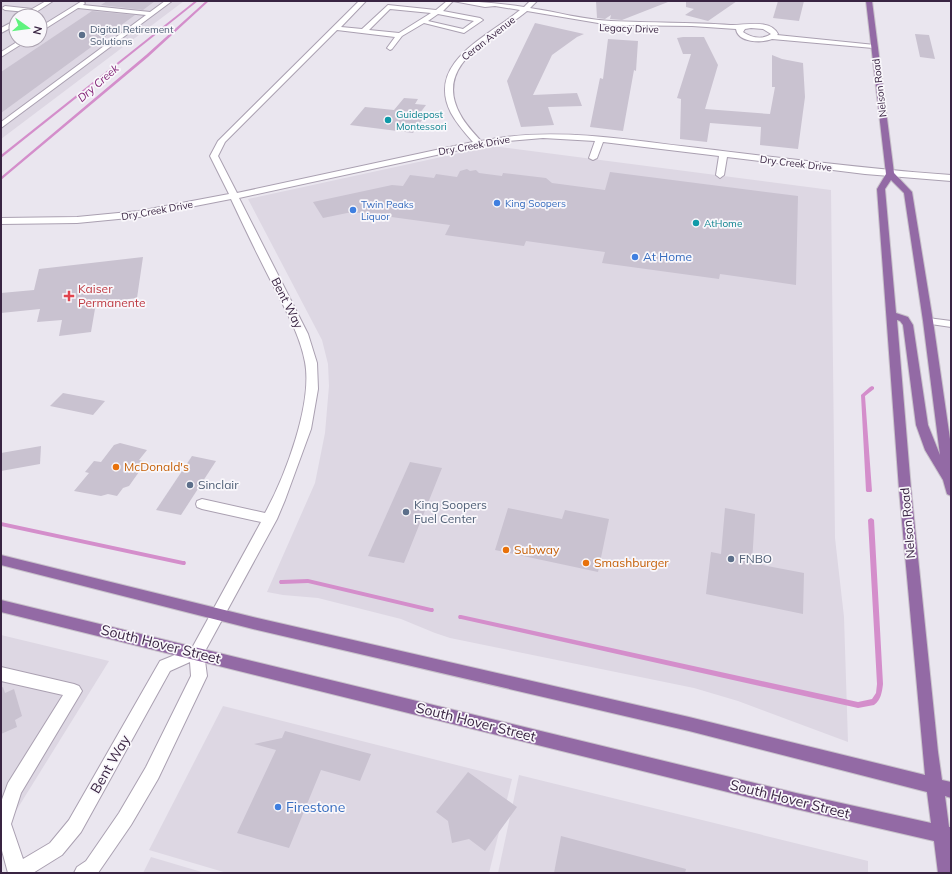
<svg xmlns="http://www.w3.org/2000/svg" width="952" height="874" viewBox="0 0 952 874" font-family="Mulish,sans-serif">
  <rect width="100%" height="100%" fill="#eae6ef"/>
  <!-- built -->
  <g fill="#ddd7e3" fill-rule="evenodd">
    <path d="M1,1H184L1,139ZM16,16H40V40H16Z"/>
    <path d="M492,146L831,190L835,538L844,617L848,742L738,701L694,688L450,638L435,633L401,619L318,598L283,595L267,592L315,483L325,433L329,386L328,364L322,340L248,199Z"/>
    <path d="M1,635L109,661L1,835Z"/>
    <path d="M223,706L512,779L489,873H227L149,850Z"/>
    <path d="M519,775L868,861V873H498Z"/>
    <path d="M151,857L205,873H143Z"/>
  </g>
  <g fill="none" stroke-linecap="round" stroke-linejoin="round">
    <!-- stream -->
    <g fill="#d48ecb" fill-rule="evenodd">
      <path d="M195,1H198L1,158V155Z"/>
      <path d="M206,1H209L148,57L1,180V177L146,55Z"/>
      <path d="M872,386L874,387V389L865,396L872,491L871,492H867L866,491L861,395L870,387Z"/>
      <path d="M871,518L873,519L874,520L883,684C882,692 881,700 874,705L858,708L461,619H459L458,617L459,615H461L858,702L872,699L876,693L877,684L868,520L869,519Z"/>
      <path d="M1,522L183,561H185L186,563L185,565H183L1,526Z"/>
      <path d="M308,579L431,608H433L434,610L433,612H431L308,583L282,584H280L279,582L280,580H282Z"/>
    </g>
  </g>
  <!-- building -->
  <g fill="#c9c2d0">
    <path d="M107,1H155L143,10L101,5Z"/>
    <path d="M596,1H668V2L622,20L610,19L611,15L605,19L597,18Z"/>
    <path d="M686,1H737L708,21L685,15L694,9L686,7Z"/>
    <path d="M778,1H804L799,21L773,18Z"/>
    <path d="M92,11L135,15L1,113V72Z"/>
    <path d="M535,23L584,34L577,37L552,55L533,95L577,93L582,106L548,107L554,125L521,127L507,81Z"/>
    <path d="M915,34L929,35L935,59L920,57Z"/>
    <path d="M683,37H704L718,65L705,109L770,114L775,87H772V55L782,59L803,63L805,97L798,149L760,145L761,127L735,125L710,123L707,142L680,139L681,99L677,98L691,54H683L677,38Z"/>
    <path d="M608,39L638,41L636,71L634,70L623,131L590,127L600,78L603,79Z"/>
    <path d="M404,98L418,99L415,104L426,105L420,113L426,114L413,133L350,125L365,107L394,110Z"/>
    <path d="M467,169L470,171L476,170L479,173L502,176L503,173L546,178L552,183L605,190L610,172L798,196L796,285L720,274L719,279L602,263L605,252L526,241L524,246L445,235L450,225L384,216L352,212L323,218L313,202L392,185L403,186L410,175L434,178L436,174L457,177L460,171Z"/>
    <path d="M143,257L137,298L96,303L91,332L59,336L62,320L37,322L40,309L1,313V293L34,290L39,269Z"/>
    <path d="M63,393L105,401L93,415L50,406Z"/>
    <path d="M120,443L147,450L139,460L146,462L129,486L123,488L117,496L108,494L101,496L74,491L89,473L85,472L94,461L101,462L114,445Z"/>
    <path d="M41,446L40,464L1,471V453Z"/>
    <path d="M192,456L216,461L181,515L156,510Z"/>
    <path d="M410,462L442,468L404,563L368,556Z"/>
    <path d="M508,508L562,519L565,510L609,519L598,572L495,550Z"/>
    <path d="M725,508L755,514L752,563L804,573L803,614L706,594L711,552L721,554Z"/>
    <path d="M3,687L5,693L14,689L22,716L15,720L17,727L1,734V688Z"/>
    <path d="M285,731L371,754L360,781L321,770L289,848L237,833L276,750L254,744L282,738Z"/>
    <path d="M468,772L517,807L485,851L469,839L452,843L448,821L436,812Z"/>
    <path d="M561,836L686,869L685,873H554Z"/>
  </g>
  <g fill="none" stroke-linecap="round" stroke-linejoin="round">
    <!-- minor casing -->
    <g stroke="#aaa0b1" stroke-width="2">
      <g id="minor">
        <path d="M46,1H53L30,16H24L27,12L5,10L2,8L5,6L32,9Z"/>
        <path d="M82,1L85,3L83,5L150,12L165,1H172L1,128V122L146,15L78,8L40,32V27Z"/>
        <path d="M359,1H366L341,27L362,29L388,5L436,10L447,1C473,1 498,3 524,7L530,1H537L530,8C557,12 585,20 611,21C651,23 690,22 730,25C744,26 770,18 778,34L777,35L875,45L876,46L873,48L772,39C762,43 738,43 736,29L692,26L610,25L527,11C495,38 432,63 460,114C465,124 473,132 481,141C552,126 626,140 698,148C782,158 866,169 951,175V181L865,174L727,157L724,175L720,178L716,175L719,156L603,142L597,158L593,160L589,158L595,141L543,138L496,142L239,198L308,334L317,363L318,389L311,429L285,500L277,519L204,653L207,676L158,779L131,825L98,873H74L77,867L86,861L119,813L146,767L191,676L190,662L170,671L81,832L62,855L33,873H8L1,847V802L8,783L63,695L1,681V667L74,684L79,686L82,691L21,793L11,824L23,859L50,843L69,820L160,661L192,648L261,522L202,509L197,507L196,504L197,501L202,499L265,513C285,477 313,403 305,362C300,335 286,311 274,287C259,258 245,229 231,199L139,217L77,223L1,224V218L77,217L139,211L229,194L210,156L218,141ZM453,1L485,7L495,6L520,10C489,36 425,62 451,113C457,124 465,133 473,142L237,193L218,156L225,142L337,30L395,37L387,48L390,50L392,49L402,36L424,23L464,33L483,20L480,18L443,11ZM390,9L431,13L399,33L369,30ZM438,14L474,21L463,29L428,21ZM751,28L763,29L771,34C763,40 751,38 743,32L745,29Z"/>
        <path d="M16,20V25L1,33V28Z"/>
        <path d="M20,40H28L1,57V52Z"/>
        <path d="M928,318L951,321V327L924,323L923,321L924,319Z"/>
      </g>
    </g>
    <!-- major casing -->
    <g stroke="#c8c2ca" stroke-width="2">
      <path id="major" d="M866,1H872L894,173L912,192L933,321L951,446V496L947,494L943,480L925,450L916,425L903,325L900,321L897,320L911,489L938,752L942,780L951,782V798L945,796L949,827H951V873H938L934,841L796,809L1,612V600L796,793L931,823L927,792L689,731L253,629L1,565V555L253,617L689,717L925,775L899,489L877,189L886,174ZM891,180L904,193L923,321L940,455L928,425L913,325L908,317L896,313L885,189Z"/>
    </g>
    <!-- minor -->
    <use href="#minor" fill="#fff" fill-rule="evenodd"/>
    <!-- major -->
    <use href="#major" fill="#936aa5" fill-rule="evenodd"/>
  </g>
  <!-- markers -->
  <g fill="#5c6f8a" stroke="#f9f7fb" stroke-width="1.5">
    <circle cx="82" cy="35" r="4"/>
    <circle cx="190" cy="485" r="4"/>
    <circle cx="406" cy="512" r="4"/>
    <circle cx="731" cy="559" r="4"/>
  </g>
  <g fill="#0f9aa8" stroke="#f9f7fb" stroke-width="1.5">
    <circle cx="388" cy="120" r="4"/>
    <circle cx="696" cy="223" r="4"/>
  </g>
  <g fill="#3f7fe0" stroke="#f9f7fb" stroke-width="1.5">
    <circle cx="497" cy="203" r="4"/>
    <circle cx="353" cy="210" r="4"/>
    <circle cx="635" cy="257" r="4"/>
    <circle cx="278" cy="807" r="4"/>
  </g>
  <path fill="#e0444e" stroke="#f9f7fb" stroke-width="1.5" d="M67 290h4v4h4v4h-4v4h-4v-4h-4v-4h4z"/>
  <g fill="#e8710a" stroke="#f9f7fb" stroke-width="1.5">
    <circle cx="116" cy="467" r="4"/>
    <circle cx="506" cy="550" r="4"/>
    <circle cx="586" cy="563" r="4"/>
  </g>
  <g text-anchor="middle" stroke-width="3.5" stroke-linejoin="round" paint-order="stroke">
    <!-- far-street labels -->
    <g font-size="10" fill="#392442" stroke="#f9f7fb">
      <text transform="translate(629 28) rotate(2)" y="4">Legacy Drive</text>
      <text transform="translate(488 38) rotate(-38)" y="4">Ceran Avenue</text>
      <text transform="translate(879 88) rotate(-97)" y="4">Nelson Road</text>
      <text transform="translate(474 145) rotate(-10)" y="4">Dry Creek Drive</text>
      <text transform="translate(796 163) rotate(7)" y="4">Dry Creek Drive</text>
      <text transform="translate(157 210) rotate(-10)" y="4">Dry Creek Drive</text>
    </g>
    <!-- far-service labels -->
    <g font-size="10" fill="#4e5e75" stroke="#f9f7fb" text-anchor="start">
      <text x="90" y="33">Digital Retirement<tspan x="90" dy="12">Solutions</tspan></text>
    </g>
    <!-- far-culture labels -->
    <g font-size="10" fill="#0d838f" stroke="#f9f7fb" text-anchor="start">
      <text x="396" y="118">Guidepost<tspan x="396" dy="12">Montessori</tspan></text>
      <text x="704" y="227">AtHome</text>
    </g>
    <!-- far-shop labels -->
    <g font-size="10" fill="#366cbe" stroke="#f9f7fb" text-anchor="start">
      <text x="505" y="207">King Soopers</text>
      <text x="361" y="208">Twin Peaks<tspan x="361" dy="12">Liquor</tspan></text>
    </g>
    <!-- far-water labels -->
    <g font-size="11" font-style="italic" fill="#7f1c72" stroke="#f9f7fb">
      <text transform="translate(98 83) rotate(-41)" y="4">Dry Creek</text>
    </g>
    <!-- shop labels -->
    <g font-size="12" fill="#366cbe" stroke="#f9f7fb" text-anchor="start">
      <text x="643" y="261">At Home</text>
    </g>
    <!-- health labels -->
    <g font-size="12" fill="#be3a42" stroke="#f9f7fb" text-anchor="start">
      <text x="78" y="293">Kaiser<tspan x="78" dy="14">Permanente</tspan></text>
    </g>
    <!-- street labels -->
    <g font-size="12" fill="#392442" stroke="#f9f7fb">
      <text transform="translate(287 303) rotate(63)" y="4">Bent Way</text>
      <text transform="translate(908 523) rotate(-95)" y="4">Nelson Road</text>
    </g>
    <!-- food labels -->
    <g font-size="12" fill="#c56008" stroke="#f9f7fb" text-anchor="start">
      <text x="124" y="471">McDonald's</text>
      <text x="514" y="554">Subway</text>
      <text x="594" y="567">Smashburger</text>
    </g>
    <!-- service labels -->
    <g font-size="12" fill="#4e5e75" stroke="#f9f7fb" text-anchor="start">
      <text x="198" y="489">Sinclair</text>
      <text x="414" y="509">King Soopers<tspan x="414" dy="14">Fuel Center</tspan></text>
      <text x="739" y="563">FNBO</text>
    </g>
    <!-- near-street labels -->
    <g font-size="14" fill="#392442" stroke="#f9f7fb">
      <text transform="translate(161 644) rotate(14)" y="5">South Hover Street</text>
      <text transform="translate(476 722) rotate(14)" y="5">South Hover Street</text>
      <text transform="translate(110 764) rotate(-60)" y="5">Bent Way</text>
      <text transform="translate(790 799) rotate(14)" y="5">South Hover Street</text>
    </g>
    <!-- near-shop labels -->
    <g font-size="14" fill="#366cbe" stroke="#f9f7fb" text-anchor="start">
      <text x="286" y="812">Firestone</text>
    </g>
  </g>
  <!-- border -->
  <rect width="952" height="874" fill="none" stroke="#392442" stroke-width="4"/>
  <!-- north arrow -->
  <g transform="translate(28 28) rotate(104)"><circle r="19" fill="#f9f7fb" stroke="#aca3b1"/>
  <path d="M0-3L7 15L0 10L-7 15Z" fill="#5ff37e"/>
  <text y="-6" font-size="11" font-weight="bold" text-anchor="middle" fill="#392442">N</text>
  </g>
</svg>
